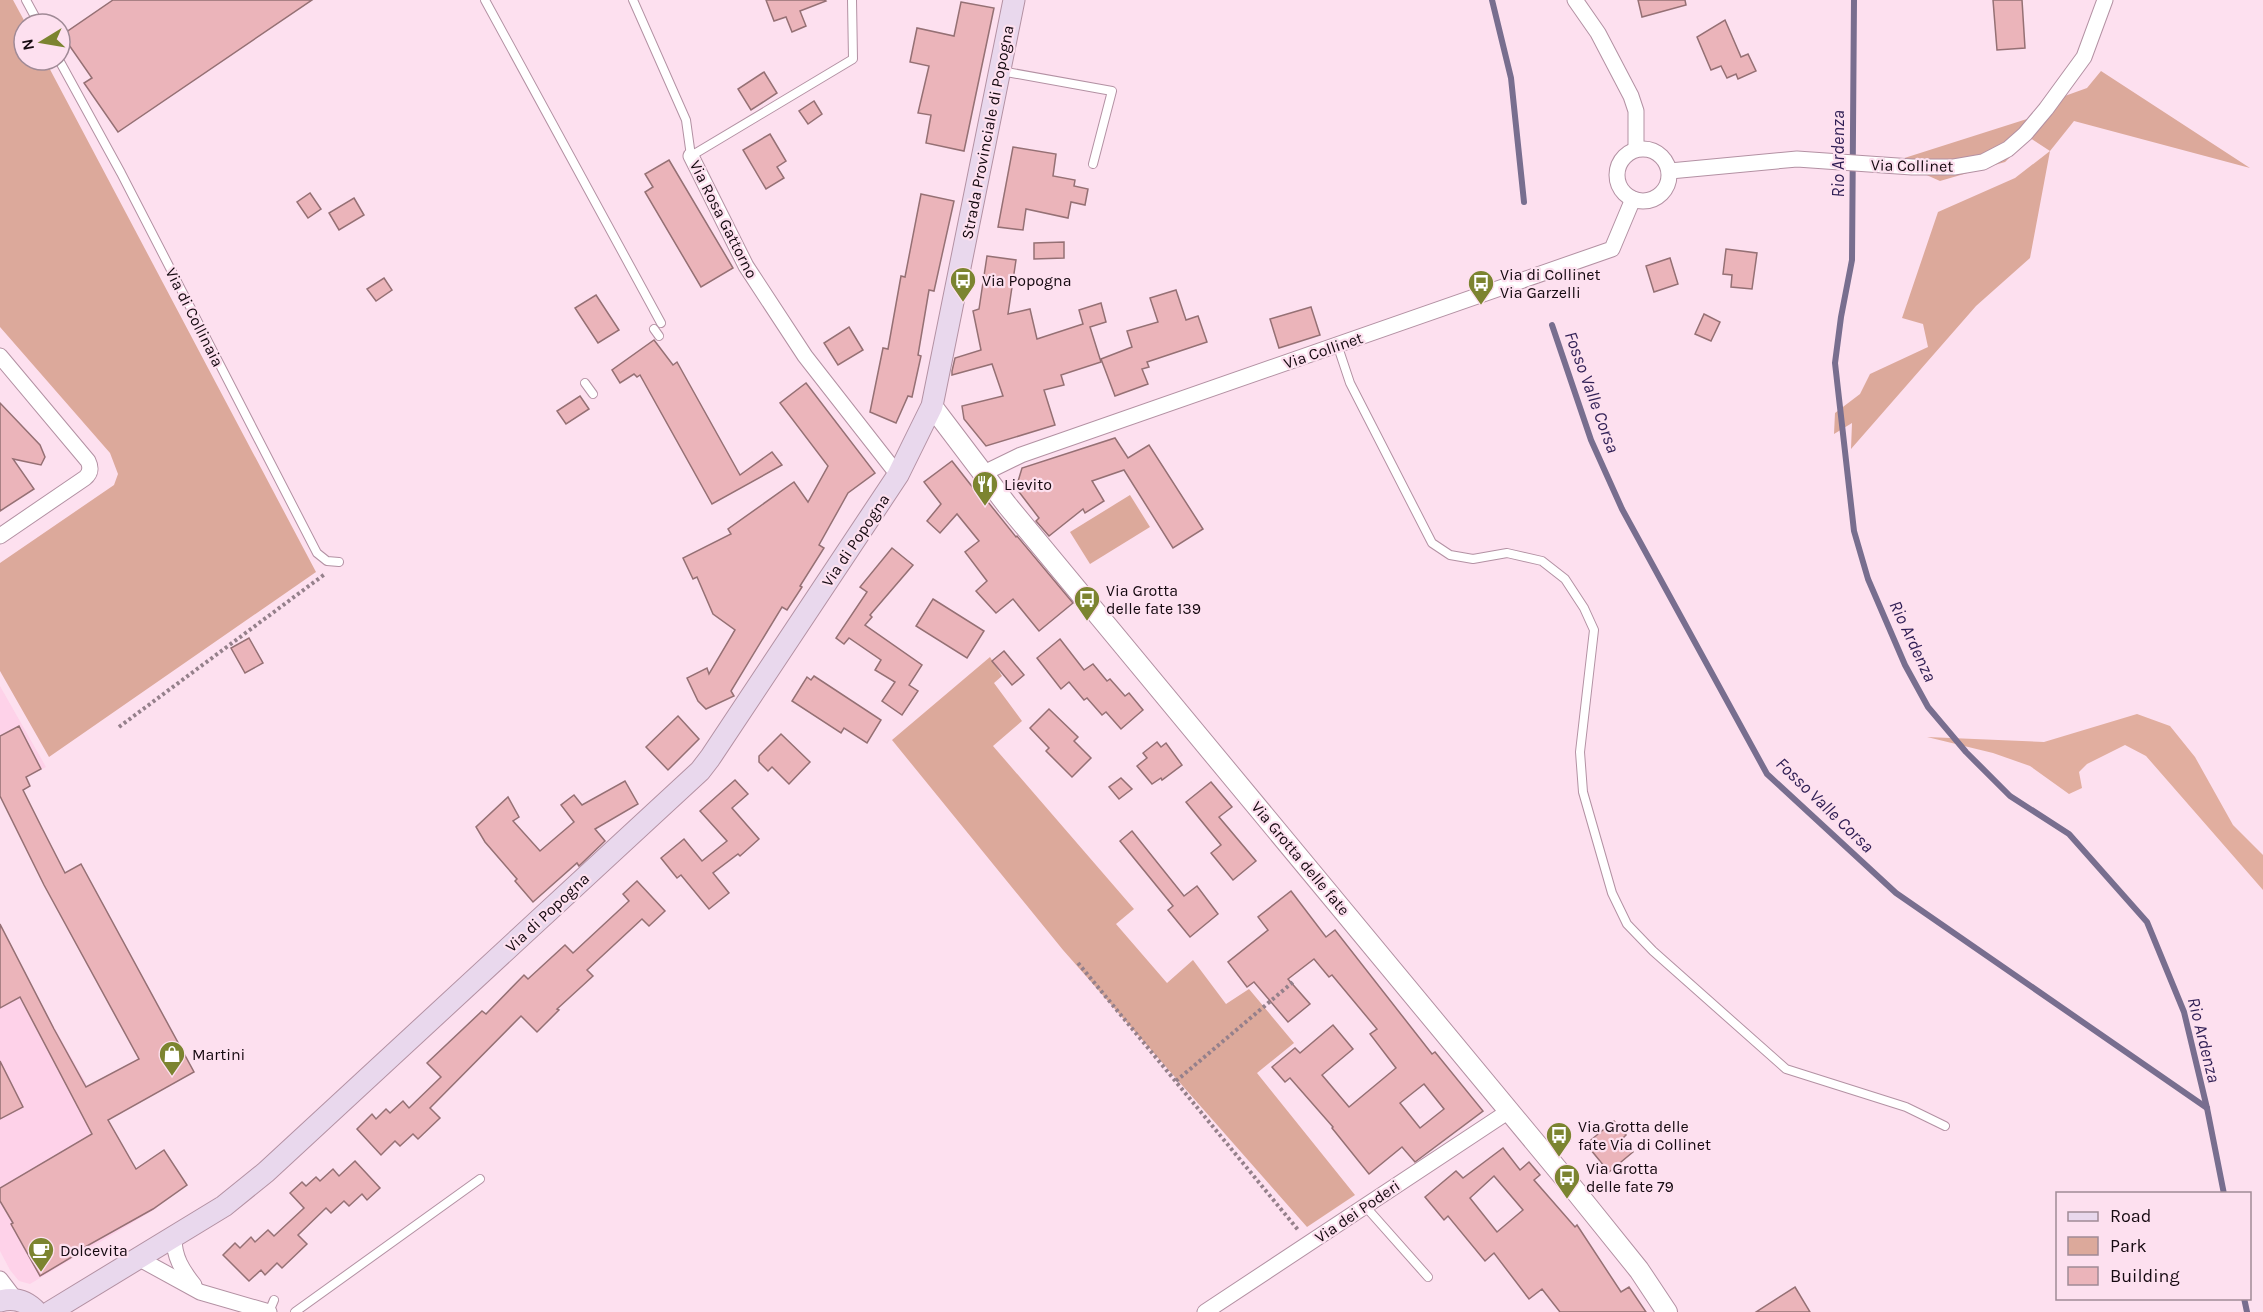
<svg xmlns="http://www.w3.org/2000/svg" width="2263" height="1312" viewBox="0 0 2263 1312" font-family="Karla,sans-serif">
  <rect width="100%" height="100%" fill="#fde0ef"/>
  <!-- built -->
  <g fill="#fed2e9">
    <path d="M0,686L46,767L0,790Z"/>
    <path d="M0,925L33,990L157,1208L30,1284L19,1281L10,1270L0,1251Z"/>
  </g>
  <!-- green -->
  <g fill="#dca99b">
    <path d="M0,0H13L26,24H24V60H45L316,572L49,757L0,671V563L114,485L118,474L110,453L0,327Z"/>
    <path d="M2101,71L2250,168L2074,121L2050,151L2030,258L1976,306L1851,449L1852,423L1834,434L1835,413L1860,394L1870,374L1928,347L1923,324L1902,318L1938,212L2015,178L2050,151L2030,138L2005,162L1940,181L1895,161L2036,116L2062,97L2087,88Z"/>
    <path d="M1130,495L1150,527L1090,564L1070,532Z"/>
    <path d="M990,657L1002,676L994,683L1022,721L993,746L1134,909L1116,924L1167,983L1193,960L1226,1004L1249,989L1294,1043L1257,1073L1355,1195L1307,1227L1063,950L892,740Z"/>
  </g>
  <!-- forest -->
  <path fill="#e1ae9f" d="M2137,714L2170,726L2195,757L2233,825L2263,855V890L2146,756L2125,745L2087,764L2079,772L2082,788L2069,794L2030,766L1993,753L1927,737L2044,742Z"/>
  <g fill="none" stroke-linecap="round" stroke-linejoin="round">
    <!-- stream -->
    <g stroke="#786e8f" stroke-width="6">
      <path d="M1492,0L1511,78L1524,202"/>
      <path d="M1854,0L1852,260L1841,317L1835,363L1854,531L1868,579L1905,665L1928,707L1966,752L2010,796L2069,834L2147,922L2184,1012L2207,1108L2224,1194"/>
      <path d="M1552,325L1591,440L1622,509L1767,774L1896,893L2207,1108"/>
      <path d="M2244,1298L2247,1312"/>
    </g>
  </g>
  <!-- building -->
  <g fill="#ebb4ba" stroke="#957074" stroke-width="1.5" fill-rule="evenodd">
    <path d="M113,0H312L118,132L84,83L92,78L62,35Z"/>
    <path d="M766,0H825L826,1L800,11L806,26L792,32L786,17L774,21Z"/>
    <path d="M1638,0H1685L1686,5L1642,17Z"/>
    <path d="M1993,0H2022L2025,48L1997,50Z"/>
    <path d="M961,2L994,8L964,151L926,143L931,115L918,113L929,66L910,62L917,28L954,36Z"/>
    <path d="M1725,20L1741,57L1748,54L1756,71L1738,79L1736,74L1727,78L1721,66L1711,70L1697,37Z"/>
    <path d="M764,72L777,93L751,110L738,89Z"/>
    <path d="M814,101L822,114L808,124L799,111Z"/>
    <path d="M770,134L786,161L777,167L784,178L766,189L743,150Z"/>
    <path d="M1013,147L1056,154L1053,176L1075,180L1074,186L1088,189L1085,205L1071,202L1068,218L1026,209L1023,230L998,227Z"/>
    <path d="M669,160L733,268L701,287L645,192L653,187L645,174Z"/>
    <path d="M310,193L321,209L308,218L297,202Z"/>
    <path d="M921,194L954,201L934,291L929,290L918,355L921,356L912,397L908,396L896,423L870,412L883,348L888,349L901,276L905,277Z"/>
    <path d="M354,198L364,215L339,230L329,213Z"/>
    <path d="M1064,242V258L1034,259V243Z"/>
    <path d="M1726,249L1757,253L1752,289L1731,287L1732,275L1723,274Z"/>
    <path d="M987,256L1016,260L1008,314L1030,309L1037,339L1083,324L1079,310L1101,303L1106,322L1090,327L1101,362L1061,375L1064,385L1044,390L1055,425L986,446L964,419L962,406L1003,396L992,364L952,375V371L955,358L981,350L973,311L979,309Z"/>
    <path d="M1670,258L1678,284L1654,292L1646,266Z"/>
    <path d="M384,278L392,290L376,301L367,289Z"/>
    <path d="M1176,290L1186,320L1198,316L1207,342L1147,362L1149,367L1142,369L1148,384L1115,396L1101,359L1132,347L1127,331L1158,322L1150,298Z"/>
    <path d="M596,295L619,330L598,343L575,308Z"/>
    <path d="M1311,307L1320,335L1279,348L1270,319Z"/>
    <path d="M1704,314L1720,322L1711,341L1695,334Z"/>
    <path d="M849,327L863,350L838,365L824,343Z"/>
    <path d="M654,340L673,365L677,362L740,475L772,452L782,465L712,504L640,375L637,377L634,374L620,383L612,370Z"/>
    <path d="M806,383L875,473L848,493L819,545L824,548L800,586L802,587L787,610L782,607L731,691L734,696L706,709L698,701L687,678L707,668L709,674L735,630L713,614L697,577L693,579L683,558L731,534L728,529L794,482L808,502L828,466L780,403Z"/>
    <path d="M580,396L589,409L566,424L557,411Z"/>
    <path d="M0,403L40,445L45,457L41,465L13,459L34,489L0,511Z"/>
    <path d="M1115,438L1128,458L1149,445L1203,529L1173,548L1124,470L1092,481L1104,501L1085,513L1083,509L1049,536L1036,521L1039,518L1016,488L1022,468Z"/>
    <path d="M952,461L974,489L976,487L1016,537L1017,536L1073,603L1039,631L1013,599L996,613L976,591L987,581L965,552L979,541L957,514L940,533L927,521L941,504L924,482Z"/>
    <path d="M892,548L913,565L870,615L872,617L865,625L922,665L909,685L918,691L902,715L882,701L895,682L875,670L881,660L849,638L844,644L836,638L867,592L860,587Z"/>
    <path d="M933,599L984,631L967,658L916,626Z"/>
    <path d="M249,638L263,663L245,673L231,648Z"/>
    <path d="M1060,639L1084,670L1093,664L1107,681L1110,679L1125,696L1129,693L1143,710L1121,729L1106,712L1102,715L1087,698L1084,700L1069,682L1061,689L1037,658Z"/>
    <path d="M1004,651L1024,675L1012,685L992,661Z"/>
    <path d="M814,676L881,720L867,743L844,728L841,733L792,701L807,677L811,680Z"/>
    <path d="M1049,709L1078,737L1074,741L1091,758L1072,777L1046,751L1049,748L1030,728Z"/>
    <path d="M678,716L699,739L668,770L646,747Z"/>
    <path d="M19,726L41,769L26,777L30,786L23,790L43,830L65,873L81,864L194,1072L108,1120L136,1169L164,1150L187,1185L153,1209L76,1252L77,1254L40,1276L11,1224L13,1223L0,1201V1188L92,1134L20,997L0,1008V924L54,1029L86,1087L139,1059L44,885L0,796V736Z"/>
    <path d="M781,734L810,762L789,784L772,767L768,771L759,762V756Z"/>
    <path d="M1157,742L1161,747L1166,743L1182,765L1162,780L1161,778L1152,784L1137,766L1147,758L1143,753Z"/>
    <path d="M1121,778L1132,789L1119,799L1109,787Z"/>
    <path d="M735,780L748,794L732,808L759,839L740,856L738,854L713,873L729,893L709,909L681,875L677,878L661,858L684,839L702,861L727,841L700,811Z"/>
    <path d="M625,781L638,804L595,829L605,841L579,866L577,863L533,902L515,881L517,879L485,842L476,827L508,797L519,817L513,821L540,851L574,822L561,805L574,795L582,805Z"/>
    <path d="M1211,782L1232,807L1219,817L1256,861L1233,880L1211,853L1221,845L1186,802Z"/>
    <path d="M1132,831L1184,896L1197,886L1218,914L1190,937L1168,910L1173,906L1120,841Z"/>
    <path d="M637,881L665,911L649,926L642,919L587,970L593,976L557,1009L559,1010L537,1032L521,1016L430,1108L440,1118L418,1139L413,1134L400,1146L395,1141L381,1155L357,1129L372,1114L376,1119L386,1109L390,1113L403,1101L409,1108L441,1077L427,1063L482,1011L486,1014L524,975L528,979L565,945L573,953L629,901L623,894Z"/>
    <path d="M1291,891L1326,937L1335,930L1432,1054L1435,1052L1483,1111L1415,1162L1402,1147L1369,1174L1332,1128L1333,1127L1290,1078L1285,1082L1272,1067L1295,1048L1300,1053L1333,1025L1353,1049L1322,1075L1349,1107L1396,1068L1370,1034L1377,1029L1332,975L1329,977L1314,959L1288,979L1310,1004L1288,1022L1254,982L1247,987L1228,962L1268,930L1258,917ZM1424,1084L1444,1109L1420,1128L1400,1103Z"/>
    <path d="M0,1061L23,1107L0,1119Z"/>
    <path d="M1614,1121L1626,1135L1622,1139L1633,1152L1609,1172L1586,1144Z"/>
    <path d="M1503,1148L1520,1170L1529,1162L1540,1175L1534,1180L1575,1227L1577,1225L1621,1292L1629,1287L1646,1312H1560L1542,1289L1529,1299L1494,1253L1485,1261L1448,1216L1444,1220L1425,1197L1456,1171L1463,1178ZM1494,1176L1523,1210L1497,1232L1470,1198Z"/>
    <path d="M355,1161L380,1188L367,1200L362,1194L349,1206L344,1201L331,1213L326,1208L298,1235L307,1244L282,1268L277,1263L265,1275L261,1270L249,1281L223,1255L235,1243L240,1248L251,1237L255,1242L268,1230L274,1236L304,1208L290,1193L302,1182L306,1186L316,1177L320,1181L333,1169L339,1176Z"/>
    <path d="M1795,1287L1810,1312H1756Z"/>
  </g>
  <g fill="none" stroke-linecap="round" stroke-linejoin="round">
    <!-- service casing -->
    <g stroke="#b391a3" stroke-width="10">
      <g id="service">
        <path d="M26,0L39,24"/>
        <path d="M485,0L661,323"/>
        <path d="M633,0L686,120L691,156L853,59L852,0"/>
        <path d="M59,60L121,173L317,553L327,561L339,562"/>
        <path d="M1001,71L1112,91L1093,164"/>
        <path d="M654,329L659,336"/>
        <path d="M1337,344L1350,383L1432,543L1450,555L1473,559L1507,553L1542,561L1565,579L1584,608L1594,630L1580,752L1583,792L1612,893L1627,924L1653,951L1786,1069L1906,1107L1945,1126"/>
        <path d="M585,383L593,394"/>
        <path d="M1365,1206L1428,1277"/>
        <path d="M269,1312L274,1300"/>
        <path d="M295,1312L480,1179"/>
      </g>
    </g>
    <!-- minor casing -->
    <g stroke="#b391a3" stroke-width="17">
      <g id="minor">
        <path d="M1575,0L1598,33L1631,96L1636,111V149"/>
        <circle cx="1643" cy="175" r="26"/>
        <path d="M691,156L746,266L805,356L898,475"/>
        <path d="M1670,171L1797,159L1912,167H1954L1983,162L2008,149L2025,134L2046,109L2084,57L2105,0"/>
        <path d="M0,356L88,461C91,467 91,473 85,478L0,536"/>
        <path d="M984,473L1021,455L1612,249L1633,199"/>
        <path d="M174,1238C174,1257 182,1270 194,1285"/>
        <path d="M138,1258L200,1292L269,1312"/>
        <path d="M0,1279L16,1300"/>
        <path d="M1205,1312L1509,1111"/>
      </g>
    </g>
    <!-- tertiary casing -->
    <g stroke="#b391a3" stroke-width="22">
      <path id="tertiary" d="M932,406L1007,505L1577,1193L1639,1270L1667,1312"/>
    </g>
    <!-- secondary casing -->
    <g stroke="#b391a3" stroke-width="23">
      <g id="secondary">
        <path d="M0,1301C15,1297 27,1301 37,1312"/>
        <path d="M50,1312L224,1206L266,1172L700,771L710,758L898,475L932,406L1014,0"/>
      </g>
    </g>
    <!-- path -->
    <g stroke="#95808b" stroke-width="4" stroke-dasharray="3 3" stroke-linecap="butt">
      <path d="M119,727L325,574"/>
      <path d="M1078,963L1299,1231"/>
      <path d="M1176,1081L1293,982"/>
    </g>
    <!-- service -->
    <use href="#service" stroke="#fff" stroke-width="8"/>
    <!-- minor -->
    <use href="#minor" stroke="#fff" stroke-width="15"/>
    <!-- tertiary -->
    <use href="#tertiary" stroke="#fff" stroke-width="20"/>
    <!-- secondary -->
    <use href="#secondary" stroke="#e9d8ed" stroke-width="21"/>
  </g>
  <!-- icons -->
  <defs>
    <g id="bus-pin" transform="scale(1.35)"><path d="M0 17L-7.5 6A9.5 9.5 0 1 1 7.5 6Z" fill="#7c8430" stroke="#fde0ef"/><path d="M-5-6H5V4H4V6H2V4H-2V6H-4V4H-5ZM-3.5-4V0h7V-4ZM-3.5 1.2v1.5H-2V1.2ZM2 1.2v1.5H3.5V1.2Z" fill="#fff"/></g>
    <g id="restaurant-pin" transform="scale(1.35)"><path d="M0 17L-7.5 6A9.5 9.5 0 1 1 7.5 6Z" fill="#7c8430" stroke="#fde0ef"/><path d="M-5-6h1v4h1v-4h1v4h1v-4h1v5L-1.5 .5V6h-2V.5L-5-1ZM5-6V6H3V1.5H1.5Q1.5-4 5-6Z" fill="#fff"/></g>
    <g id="shop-pin" transform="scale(1.35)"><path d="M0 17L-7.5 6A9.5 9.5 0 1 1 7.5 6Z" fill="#7c8430" stroke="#fde0ef"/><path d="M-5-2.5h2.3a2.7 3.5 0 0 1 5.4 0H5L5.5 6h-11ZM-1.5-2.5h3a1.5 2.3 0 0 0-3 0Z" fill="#fff"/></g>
    <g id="cafe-pin" transform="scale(1.35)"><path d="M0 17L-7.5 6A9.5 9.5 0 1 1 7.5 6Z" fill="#7c8430" stroke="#fde0ef"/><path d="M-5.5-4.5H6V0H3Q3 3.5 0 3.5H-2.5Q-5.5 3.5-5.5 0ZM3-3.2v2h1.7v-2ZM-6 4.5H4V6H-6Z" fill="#fff"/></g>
  </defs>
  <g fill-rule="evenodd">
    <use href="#bus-pin" x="963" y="280"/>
    <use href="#bus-pin" x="1481" y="283"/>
    <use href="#restaurant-pin" x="985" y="484"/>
    <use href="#bus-pin" x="1087" y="599"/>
    <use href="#shop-pin" x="172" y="1054"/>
    <use href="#bus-pin" x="1559" y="1135"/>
    <use href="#bus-pin" x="1567" y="1177"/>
    <use href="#cafe-pin" x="41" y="1250"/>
  </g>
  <g text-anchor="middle" stroke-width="4.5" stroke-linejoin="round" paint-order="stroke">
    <!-- street labels -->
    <g font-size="16" fill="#150910" stroke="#fde0ef">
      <text transform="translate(987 132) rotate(-79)" y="6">Strada Provinciale di Popogna</text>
      <text transform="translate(1912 165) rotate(1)" y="6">Via Collinet</text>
      <text transform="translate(724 219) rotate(63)" y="6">Via Rosa Gattorno</text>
      <text transform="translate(195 317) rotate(63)" y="6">Via di Collinaia</text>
      <text transform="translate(1323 350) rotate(-19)" y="6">Via Collinet</text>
      <text transform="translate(855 540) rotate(-56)" y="6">Via di Popogna</text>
      <text transform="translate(1301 858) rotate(50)" y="6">Via Grotta delle fate</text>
      <text transform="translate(547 912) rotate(-43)" y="6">Via di Popogna</text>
      <text transform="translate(1357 1211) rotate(-34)" y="6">Via dei Poderi</text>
    </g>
    <!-- poi labels -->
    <g font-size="16" fill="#150910" stroke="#fde0ef" text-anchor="start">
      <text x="1500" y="280">Via di Collinet<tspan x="1500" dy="18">Via Garzelli</tspan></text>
      <text x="982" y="286">Via Popogna</text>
      <text x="1004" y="490">Lievito</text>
      <text x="1106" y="596">Via Grotta<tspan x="1106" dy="18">delle fate 139</tspan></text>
      <text x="192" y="1060">Martini</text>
      <text x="1578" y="1132">Via Grotta delle<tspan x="1578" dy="18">fate Via di Collinet</tspan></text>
      <text x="1586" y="1174">Via Grotta<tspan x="1586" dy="18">delle fate 79</tspan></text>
      <text x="60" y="1256">Dolcevita</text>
    </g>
    <!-- water labels -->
    <g font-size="18" font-style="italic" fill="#2f1e54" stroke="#fde0ef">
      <text transform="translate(1838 154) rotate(-90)" y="6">Rio Ardenza</text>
      <text transform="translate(1592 392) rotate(70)" y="6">Fosso Valle Corsa</text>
      <text transform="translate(1913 641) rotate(65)" y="6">Rio Ardenza</text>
      <text transform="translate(1825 805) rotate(44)" y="6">Fosso Valle Corsa</text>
      <text transform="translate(2204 1040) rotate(76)" y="6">Rio Ardenza</text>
    </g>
  </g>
  <!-- legend -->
  <rect x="2056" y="1192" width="195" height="108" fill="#fde0ef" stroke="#a08a96" stroke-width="1.5"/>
  <rect x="2068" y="1212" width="30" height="9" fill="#e9d8ed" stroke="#a08a96" stroke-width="1.5"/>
  <text x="2110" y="1222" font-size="18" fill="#150910">Road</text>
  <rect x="2068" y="1237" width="30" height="18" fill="#dca99b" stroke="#a08a96" stroke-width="1.5"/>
  <text x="2110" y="1252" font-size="18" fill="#150910">Park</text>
  <rect x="2068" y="1267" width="30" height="18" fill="#ebb4ba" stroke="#a08a96" stroke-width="1.5"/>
  <text x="2110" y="1282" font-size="18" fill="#150910">Building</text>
  <!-- north arrow -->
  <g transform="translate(42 42) rotate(259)"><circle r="28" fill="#fde0ef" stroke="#a08a96" stroke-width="1.5"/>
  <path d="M0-4.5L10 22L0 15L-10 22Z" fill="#7c8430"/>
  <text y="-9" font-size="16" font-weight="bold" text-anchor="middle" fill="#150910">N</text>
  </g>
</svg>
